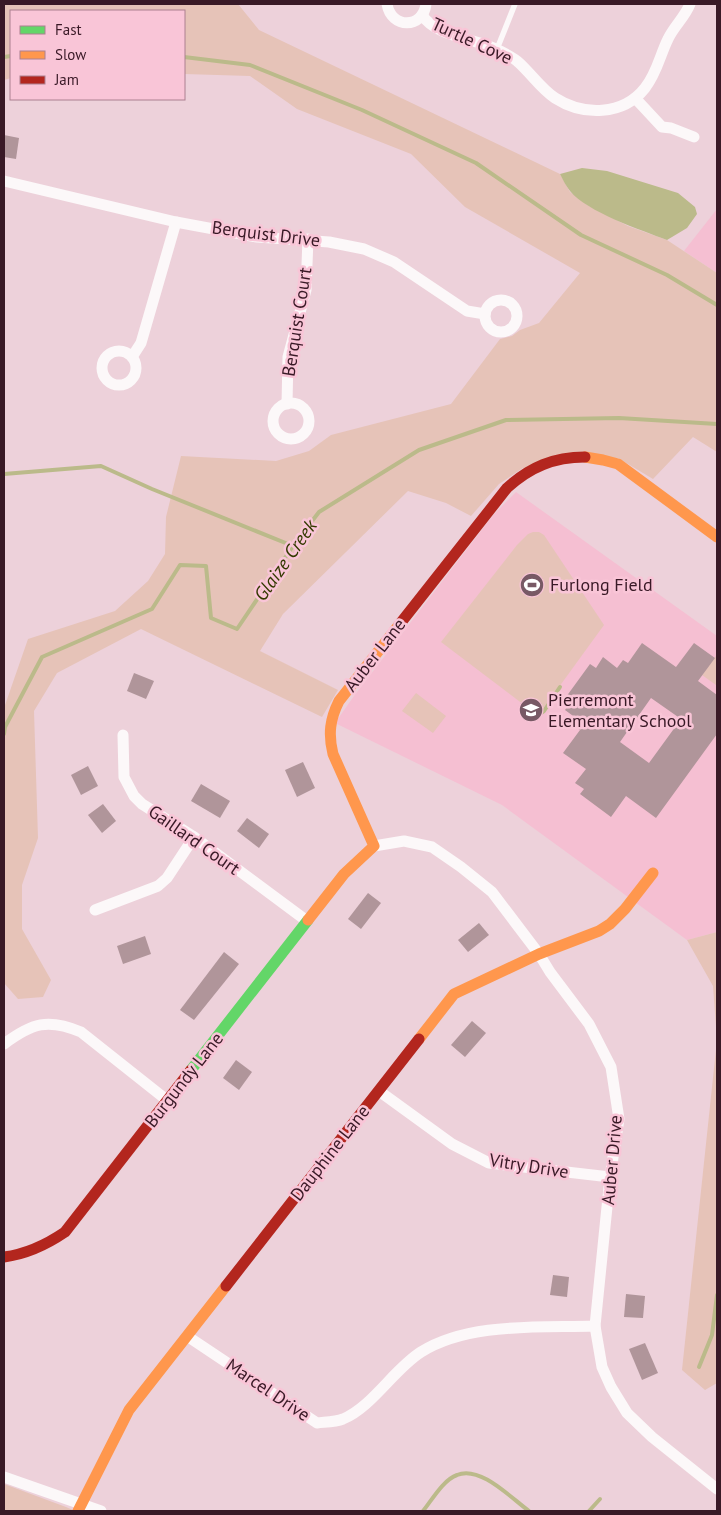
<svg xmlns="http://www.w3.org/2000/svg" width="721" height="1515" viewBox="0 0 721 1515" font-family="'PT Sans',sans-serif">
  <rect width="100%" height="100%" fill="#edd1da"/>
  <!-- built -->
  <g fill="#f5bfd2">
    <path d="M717,209V273L684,251Z"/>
    <path d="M516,492L717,636V932L687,940L502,805L335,723L354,696L494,514Z"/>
  </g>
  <!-- green -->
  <g fill="#e6c3b8">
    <path d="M4,4H180L192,5L238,4L259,30L560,174L570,192L589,206L628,226L667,240L717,273V452L693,437L653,479L618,458L523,468L499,484L471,516L446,503L408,491L283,614L260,651L338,690L322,717L141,629L57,673L34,711L38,838L22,885V929L51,980L43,997L18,999L4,983V708L28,639L115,611L148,581L165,554L166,517L181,456L276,461L309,451L331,435L451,404L500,339L512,336L520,330L539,323L580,273L465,207L411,154L297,109L250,76L184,74V11H11V78L4,80Z"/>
    <path d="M533,532H539L544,535L604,625L543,709L536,714L441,642L517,545L528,534Z"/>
    <path d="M716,656L717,683L716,685L702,675Z"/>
    <path d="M416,693L446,716L433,733L402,711Z"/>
    <path d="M717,932V1383L705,1390L682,1370L717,1040L713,986L687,940Z"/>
    <path d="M4,1484L66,1507L75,1511H4Z"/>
  </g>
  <!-- water -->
  <path fill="#bbba8a" d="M582,168L607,171L678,193L695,207L697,214L687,228L667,240C641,230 587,212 570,191C566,186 563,180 560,174Z"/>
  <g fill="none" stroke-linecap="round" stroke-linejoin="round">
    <!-- stream -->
    <g stroke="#bbba8a" stroke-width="4">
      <path d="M4,57L11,56"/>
      <path d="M184,57L250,65L362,110L476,163L581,235L667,275L717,305"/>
      <path d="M4,474L101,466L152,489L293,546"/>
      <path d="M535,717L544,711L560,687"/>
      <path d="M4,734L5,727L42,657L152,609L180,565L206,566L211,618L237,629L293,546L319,512L419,450L506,420L619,418L717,424"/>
      <path d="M699,1367L712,1335L717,1295"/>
      <path d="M423,1511C432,1500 443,1480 457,1475C480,1465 511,1498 529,1511"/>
      <path d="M589,1511L600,1499"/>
    </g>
  </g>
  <!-- building -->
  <g fill="#b0959a" fill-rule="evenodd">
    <path d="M4,135L19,138L16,159L4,157Z"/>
    <path d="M642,643L676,667L694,643L715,658L698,681L717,695V734L656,818L626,796L611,817L580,794L584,789L575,783L586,769L563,753L580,730L575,727L580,721L565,710L571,701L566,697L590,664L596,668L603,657L617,668L623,660L628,663ZM651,698L681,719L649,763L620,742Z"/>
    <path d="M134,673L154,681L146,699L127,691Z"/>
    <path d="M303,762L315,788L297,797L285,770Z"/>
    <path d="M88,766L98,786L81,795L71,775Z"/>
    <path d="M201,784L230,801L220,818L191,801Z"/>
    <path d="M103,804L116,821L102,833L88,815Z"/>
    <path d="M247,818L269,834L259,848L237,831Z"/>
    <path d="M368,893L381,903L361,929L348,919Z"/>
    <path d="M479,923L489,935L468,952L458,940Z"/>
    <path d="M145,936L151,954L123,964L117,946Z"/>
    <path d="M224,952L239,964L194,1020L180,1010Z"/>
    <path d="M472,1021L486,1033L465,1057L451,1045Z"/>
    <path d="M236,1060L252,1072L239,1090L223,1078Z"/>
    <path d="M553,1275L569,1277L567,1297L550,1295Z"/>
    <path d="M626,1294L645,1296L643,1318L624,1317Z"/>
    <path d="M645,1343L658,1373L642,1380L629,1349Z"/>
  </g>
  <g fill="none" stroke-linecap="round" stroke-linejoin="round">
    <!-- lane -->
    <path stroke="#fcf8f9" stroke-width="5.5" d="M497,49L515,4"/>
    <!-- street -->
    <g stroke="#fcf8f9" stroke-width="11">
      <path d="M387,4C391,29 423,29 426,4"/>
      <path d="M422,15C437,38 477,38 500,51C506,54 512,57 517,61C530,72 541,89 555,98C583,116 623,116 645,88C657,73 660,55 668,39C674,26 685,17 690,4"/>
      <path d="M635,98L662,127L671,128L694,137"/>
      <path d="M4,181L176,222L257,237L329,242L364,249L394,262L467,311L485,314"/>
      <circle cx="501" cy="316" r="16"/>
      <circle cx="119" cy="368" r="17"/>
      <path d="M132,357L141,343L176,222"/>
      <circle cx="291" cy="421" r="18"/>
      <path d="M287,404L288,357L306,290L308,239"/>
      <path d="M123,735L124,777L134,796L142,804L194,837L307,921"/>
      <path d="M374,846L404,841L432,847L461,867L492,892L539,954L550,972L589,1024L611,1067L619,1119L610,1177L595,1326L602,1367L611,1387L627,1413L652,1437L717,1489"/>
      <path d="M95,910L158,886L167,878L194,837"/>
      <path d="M4,1044C32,1023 48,1018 81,1032L168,1101"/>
      <path d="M379,1091L452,1144L489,1163L610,1177"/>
      <path d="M187,1336L317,1423C325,1422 335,1422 343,1419C372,1407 394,1369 421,1352C469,1322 539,1328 595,1326"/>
      <path d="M4,1477L101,1511"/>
    </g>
    <!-- fast -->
    <path stroke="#63d668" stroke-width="11" d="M191,1070L308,920"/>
    <!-- slow -->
    <g stroke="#ff974d" stroke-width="11">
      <path d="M585,457L603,460L618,464L717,537"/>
      <path d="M308,920L344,874L374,846L333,754C328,734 330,719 339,701L399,625"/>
      <path d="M419,1039L454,994L539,954L599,931L610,924L625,909L653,873"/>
      <path d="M78,1511L129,1410L226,1286"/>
    </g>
    <!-- jam -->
    <g stroke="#b3261e" stroke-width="11">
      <path d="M399,625L507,488C530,467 554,457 585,457"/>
      <path d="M4,1257C27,1254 46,1245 65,1232L191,1070"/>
      <path d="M226,1286L419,1039"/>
    </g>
  </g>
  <!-- icons -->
  <defs>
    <g id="stadium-disc" transform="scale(1.25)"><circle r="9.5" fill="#785965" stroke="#f9c5d7"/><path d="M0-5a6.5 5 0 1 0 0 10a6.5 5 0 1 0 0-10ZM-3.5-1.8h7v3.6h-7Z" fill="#fff"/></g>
    <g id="school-disc" transform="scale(1.25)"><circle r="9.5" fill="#785965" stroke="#f9c5d7"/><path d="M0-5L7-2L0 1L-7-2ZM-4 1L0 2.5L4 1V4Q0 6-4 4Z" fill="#fff"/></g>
  </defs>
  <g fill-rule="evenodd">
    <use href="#stadium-disc" x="532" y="585"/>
    <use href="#school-disc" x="531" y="710"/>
  </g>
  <g text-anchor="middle" stroke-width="5" stroke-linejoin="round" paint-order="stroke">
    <!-- street labels -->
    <g font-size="18" fill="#391926" stroke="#f9c5d7">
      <text transform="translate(472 41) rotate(25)" y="6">Turtle Cove</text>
      <text transform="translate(266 234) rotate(7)" y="6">Berquist Drive</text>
      <text transform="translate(297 322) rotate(-81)" y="6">Berquist Court</text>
      <text transform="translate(375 655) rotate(-52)" y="6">Auber Lane</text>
      <text transform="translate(194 840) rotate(35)" y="6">Gaillard Court</text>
      <text transform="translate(184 1080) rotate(-52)" y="6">Burgundy Lane</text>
      <text transform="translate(330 1153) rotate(-52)" y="6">Dauphine Lane</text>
      <text transform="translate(612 1160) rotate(-85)" y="6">Auber Drive</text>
      <text transform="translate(529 1166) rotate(9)" y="6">Vitry Drive</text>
      <text transform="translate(268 1390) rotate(34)" y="6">Marcel Drive</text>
    </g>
    <!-- poi labels -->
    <g font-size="18" fill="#391926" stroke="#f9c5d7" text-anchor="start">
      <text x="550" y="591">Furlong Field</text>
      <text x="548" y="706">Pierremont<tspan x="548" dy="21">Elementary School</tspan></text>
    </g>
    <!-- water labels -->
    <g font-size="19" font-style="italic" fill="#333900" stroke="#f9c5d7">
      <text transform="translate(285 560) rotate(-55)" y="7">Glaize Creek</text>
    </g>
  </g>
  <!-- border -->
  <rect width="721" height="1515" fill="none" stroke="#391926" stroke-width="10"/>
  <!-- legend -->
  <rect x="10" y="10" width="175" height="90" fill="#f9c5d7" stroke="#ac8090"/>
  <rect x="20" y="26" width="25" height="8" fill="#63d668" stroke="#ac8090"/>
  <text x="55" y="35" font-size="15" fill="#391926">Fast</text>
  <rect x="20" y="51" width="25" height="8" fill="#ff974d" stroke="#ac8090"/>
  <text x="55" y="60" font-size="15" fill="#391926">Slow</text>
  <rect x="20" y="76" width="25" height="8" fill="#b3261e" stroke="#ac8090"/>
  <text x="55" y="85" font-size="15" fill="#391926">Jam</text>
</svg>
